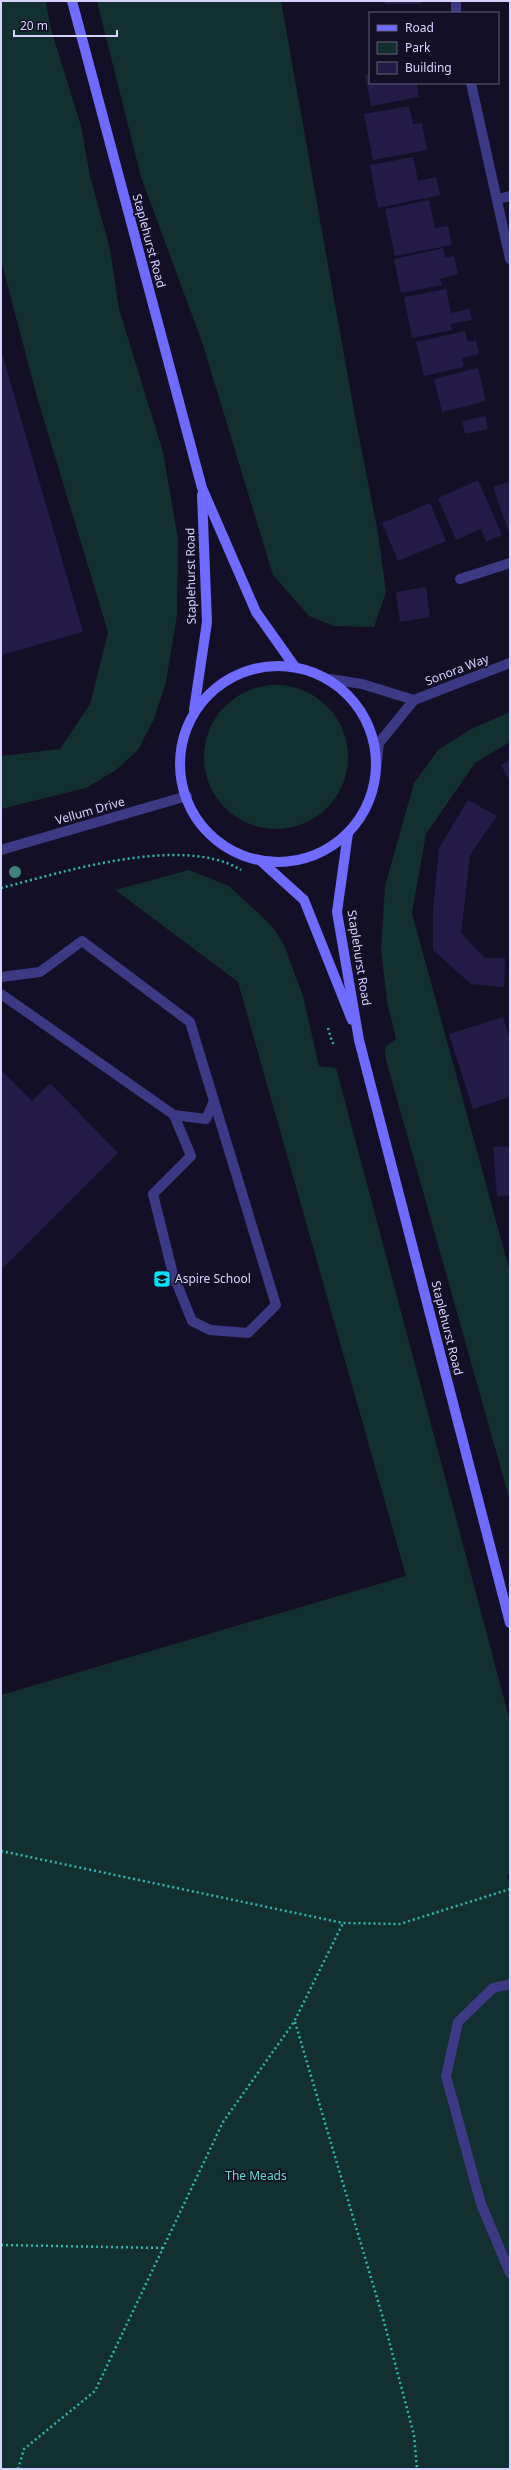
<svg xmlns="http://www.w3.org/2000/svg" width="511" height="2470" viewBox="0 0 511 2470" font-family="'Noto Sans',sans-serif">
  <rect width="100%" height="100%" fill="#130f26"/>
  <!-- green -->
  <g fill="#12302f">
    <path d="M1,1H46L50,26L81,126L90,176L110,249L119,309L163,452L178,539L177,615L166,682L154,719L138,750L116,770L86,788L1,809V756L60,749L90,704L108,632L37,397L1,260Z"/>
    <path d="M97,1H281L356,422L378,533L386,592L374,627L334,626L309,616L273,575L202,342L141,177Z"/>
    <circle cx="276" cy="757" r="72"/>
    <path d="M510,712V742L475,763L426,834L412,913L510,1272V1501L386,1060L385,1047L396,1039L387,1001L381,950L385,886L414,783L438,750L471,729Z"/>
    <path d="M189,870L229,886L272,926L284,945L303,996L319,1066L336,1068L510,1721V1874L506,1875L510,1883V2469H1V1695L406,1576L238,982L115,890Z"/>
  </g>
  <!-- building -->
  <g fill="#241b47">
    <rect x="385" y="1" width="36" height="3"/>
    <path d="M370,74V83H417L419,97L371,106L365,75Z"/>
    <path d="M409,106L413,124L422,123L427,150L373,160L364,114Z"/>
    <path d="M413,157L418,181L436,177L440,195L378,208L370,165Z"/>
    <path d="M429,200L435,228L448,226L452,245L395,256L385,209Z"/>
    <path d="M443,248L445,258L454,256L458,274L440,279L442,285L401,293L394,259Z"/>
    <path d="M446,289L451,313L469,309L472,320L451,324L452,330L412,338L404,297Z"/>
    <path d="M465,331L468,342L476,340L479,354L462,358L464,367L424,376L416,342Z"/>
    <path d="M1,350L83,632L1,655Z"/>
    <path d="M478,368L486,401L442,412L434,379Z"/>
    <path d="M485,416L488,429L465,434L462,421Z"/>
    <path d="M478,480L502,535L486,542L481,529L456,540L438,498Z"/>
    <path d="M510,481V530H508L493,487Z"/>
    <path d="M430,503L446,541L398,561L382,523Z"/>
    <path d="M426,587L430,617L400,622L396,592Z"/>
    <path d="M510,760V782L501,765Z"/>
    <path d="M468,800L497,816L470,855L461,933L485,958H505L504,987L471,984L433,950V910L439,848Z"/>
    <path d="M503,1017L510,1039V1097L473,1109L449,1034Z"/>
    <path d="M1,1070L32,1101L50,1083L118,1153L1,1270Z"/>
    <path d="M510,1146V1195L497,1197L493,1147Z"/>
  </g>
  <g fill="none" stroke-linecap="round" stroke-linejoin="round">
    <!-- path -->
    <g stroke="#2fb8b0" stroke-width="2.5" stroke-dasharray="2 3" stroke-linecap="butt">
      <path d="M1,888C63,872 183,834 241,870"/>
      <path d="M328,1028L332,1042L335,1045"/>
      <path d="M1,1851L343,1923L400,1924L510,1889"/>
      <path d="M295,2022L383,2318L414,2435L417,2469"/>
      <path d="M1,2245L163,2248"/>
      <path d="M18,2469L24,2449L95,2391L223,2122L294,2022L343,1923"/>
    </g>
    <!-- lane -->
    <g stroke="#3d3a85" stroke-width="10">
      <path d="M460,579L510,563"/>
      <path d="M1,977L40,972L82,941L190,1022L276,1305L248,1333L210,1330L192,1321L173,1274L153,1194L191,1156L174,1115L1,994"/>
      <path d="M174,1115L206,1119L214,1101"/>
      <path d="M510,1984L493,1988L458,2022L446,2076L481,2204L510,2273"/>
    </g>
    <!-- street -->
    <g stroke="#3d3a85" stroke-width="10">
      <path d="M456,1V13"/>
      <path d="M471,83L510,259"/>
      <path d="M498,199L510,196"/>
      <path d="M330,679L362,684L414,700"/>
      <path d="M376,770L379,743L414,700L510,663"/>
      <path d="M1,850L187,796"/>
    </g>
    <!-- secondary -->
    <g stroke="#6f6bff" stroke-width="10">
      <path d="M72,1L202,488L256,612L295,667"/>
      <circle cx="278" cy="764" r="98"/>
      <path d="M194,710L207,622L202,495"/>
      <path d="M348,833L337,912L359,1040L510,1623"/>
      <path d="M262,862L304,900L352,1020"/>
    </g>
  </g>
  <!-- trees -->
  <circle fill="#3d827b" cx="15" cy="872" r="6"/>
  <!-- icons -->
  <defs>
    <g id="school-square" transform="scale(0.9)"><rect x="-9" y="-9" width="18" height="18" rx="4" fill="#00e5ff" stroke="#130f26"/><path d="M0-5L7-2L0 1L-7-2ZM-4 1L0 2.5L4 1V4Q0 6-4 4Z" fill="#111"/></g>
  </defs>
  <g fill-rule="evenodd">
    <use href="#school-square" x="162" y="1279"/>
  </g>
  <g text-anchor="middle" stroke-width="3.5" stroke-linejoin="round" paint-order="stroke">
    <!-- street labels -->
    <g font-size="12" fill="#d9d4ff" stroke="#130f26">
      <text transform="translate(149 241) rotate(75)" y="4">Staplehurst Road</text>
      <text transform="translate(191 576) rotate(-91)" y="4">Staplehurst Road</text>
      <text transform="translate(457 670) rotate(-21)" y="4">Sonora Way</text>
      <text transform="translate(90 811) rotate(-16)" y="4">Vellum Drive</text>
      <text transform="translate(359 958) rotate(81)" y="4">Staplehurst Road</text>
      <text transform="translate(447 1328) rotate(76)" y="4">Staplehurst Road</text>
    </g>
    <!-- poi labels -->
    <g font-size="12" fill="#d9d4ff" stroke="#130f26" text-anchor="start">
      <text x="175" y="1283">Aspire School</text>
    </g>
    <!-- park labels -->
    <g font-size="12" fill="#5fe0c0" stroke="#130f26">
      <text x="256" y="2180">The Meads</text>
    </g>
  </g>
  <!-- border -->
  <rect width="511" height="2470" fill="none" stroke="#d9d4ff" stroke-width="4"/>
  <!-- legend -->
  <rect x="369" y="12" width="130" height="72" fill="#130f26" stroke="#625e7d"/>
  <rect x="377" y="25" width="20" height="6" fill="#6f6bff" stroke="#625e7d"/>
  <text x="405" y="32" font-size="12" fill="#d9d4ff">Road</text>
  <rect x="377" y="42" width="20" height="12" fill="#12302f" stroke="#625e7d"/>
  <text x="405" y="52" font-size="12" fill="#d9d4ff">Park</text>
  <rect x="377" y="62" width="20" height="12" fill="#241b47" stroke="#625e7d"/>
  <text x="405" y="72" font-size="12" fill="#d9d4ff">Building</text>
  <!-- scale -->
  <path d="M14 30v6h103v-6" fill="none" stroke="#d9d4ff" stroke-width="2"/>
  <text x="20" y="30" font-size="12" fill="#d9d4ff" stroke="#130f26" stroke-width="3" paint-order="stroke">20 m</text>
</svg>
